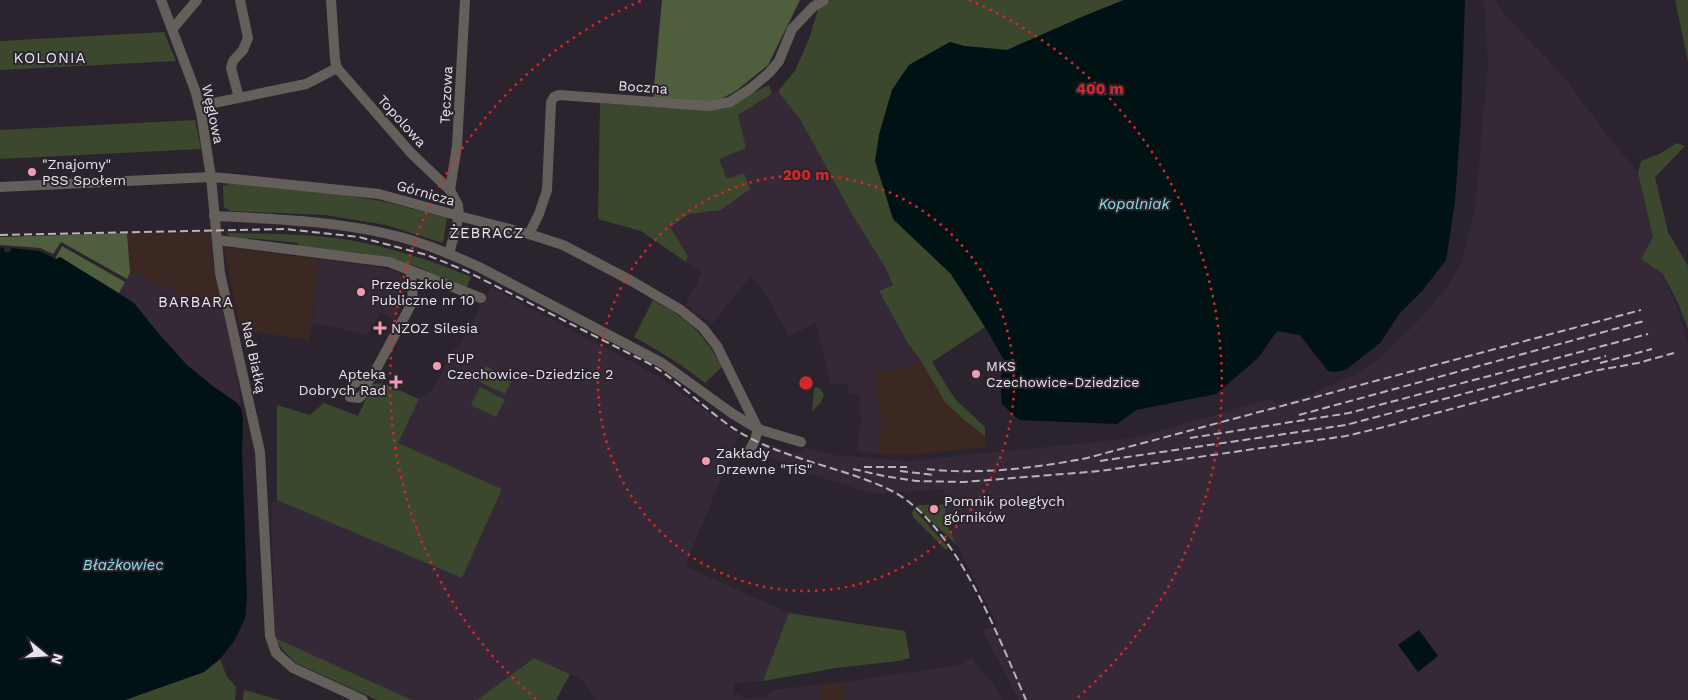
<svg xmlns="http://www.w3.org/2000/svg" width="1688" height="700" viewBox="0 0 1688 700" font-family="'Work Sans',sans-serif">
<rect width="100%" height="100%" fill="#2b232d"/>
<g fill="#3b2822">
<path d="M 210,231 L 214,273 L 220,286 L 224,312 L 130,272 L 127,233 Z"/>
<path d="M 224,247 L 319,259 L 310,340 L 240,330 Z"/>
<path d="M 921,361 L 945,402 L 964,420 L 985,436 L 986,447 L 911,455 L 879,454 L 881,424 L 874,373 L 897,369 Z"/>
<path d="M 844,682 L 845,700 L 822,700 L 821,684 Z"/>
</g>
<g fill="#352938">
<path d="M 1484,0 L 1495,0 L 1506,16 L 1562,75 L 1604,131 L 1638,173 L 1653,237 L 1641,259 L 1663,274 L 1676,304 L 1688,342 L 1688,700 L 1019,700 L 982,630 L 998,626 L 946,523 L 944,489 L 877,494 L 863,491 L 795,469 L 760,452 L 762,446 L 765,442 L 791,453 L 800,452 L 807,448 L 834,455 L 908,461 L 1134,438 L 1270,399 L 1278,404 L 1313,394 L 1322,388 L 1352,376 L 1381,357 L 1421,318 L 1448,286 L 1462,261 L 1475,209 L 1488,63 Z"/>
<path d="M 778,91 L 801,121 L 852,214 L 886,269 L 893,285 L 879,292 L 907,342 L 921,361 L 897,369 L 874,373 L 881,424 L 879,454 L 857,451 L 861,423 L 859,394 L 850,394 L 847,384 L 831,385 L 816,323 L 789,336 L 759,283 L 750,277 L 712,324 L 685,305 L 702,273 L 686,262 L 688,256 L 670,227 L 688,214 L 721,210 L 727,179 L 719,159 L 738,115 Z"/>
<path d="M 319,259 L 392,269 L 400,274 L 406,285 L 406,299 L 394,319 L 380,313 L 367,336 L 337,327 L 312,324 Z"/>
<path d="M 130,272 L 224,312 L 237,371 L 241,408 L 237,403 L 214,387 L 187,365 L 159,334 L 134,303 L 119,293 Z"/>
<path d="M 491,287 L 662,378 L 739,435 L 685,566 L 789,613 L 763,681 L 735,683 L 732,695 L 738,694 L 745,699 L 765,697 L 773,690 L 821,684 L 822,700 L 597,700 L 580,678 L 534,658 L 477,700 L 412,700 L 275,638 L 271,505 L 277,500 L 462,578 L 502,489 L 398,443 L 419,399 L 433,389 L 451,353 L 459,346 Z"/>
<path d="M 973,658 L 974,662 L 995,686 L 1002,700 L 845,700 L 844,682 L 959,665 Z"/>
</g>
<g fill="#3c482d">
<path d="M 831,0 L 1124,0 L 1084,16 L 1007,50 L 964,46 L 950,42 L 909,65 L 892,90 L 879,135 L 893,219 L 951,274 L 985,327 L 932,362 L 955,399 L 985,427 L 985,436 L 964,420 L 945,402 L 921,361 L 907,342 L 879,291 L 893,285 L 886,269 L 852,214 L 801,121 L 778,91 L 795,71 L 809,39 L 818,9 Z"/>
<path d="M 1675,0 L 1688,0 L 1688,103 L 1688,61 Z"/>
<path d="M 164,32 L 176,61 L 0,70 L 0,41 Z"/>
<path d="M 769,85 L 772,94 L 738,115 L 746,148 L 719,159 L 727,179 L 744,173 L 750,189 L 721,210 L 689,214 L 670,227 L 688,256 L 686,262 L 641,231 L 598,219 L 600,103 L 695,109 L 722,109 Z"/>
<path d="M 195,120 L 201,149 L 0,159 L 0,130 Z"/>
<path d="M 1677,143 L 1685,146 L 1655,177 L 1668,232 L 1688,266 L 1688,329 L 1678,303 L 1663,274 L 1641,259 L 1653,237 L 1638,173 L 1641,161 L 1659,154 Z"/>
<path d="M 232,183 L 343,195 L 387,202 L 447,218 L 443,243 L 386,225 L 325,215 L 230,211 L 224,207 L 223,186 Z"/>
<path d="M 226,233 C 272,234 320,233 364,243 C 402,251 435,262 471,277 L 466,288 L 413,265 L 362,253 L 298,247 L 298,243 L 248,238 L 248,242 L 232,238 Z"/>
<path d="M 653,300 C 689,320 702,331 722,367 L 705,383 C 683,365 659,351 634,337 Z"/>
<path d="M 486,366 L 512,380 L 505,394 L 478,381 Z"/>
<path d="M 384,383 L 419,399 L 398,443 L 502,489 L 462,578 L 277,500 L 277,405 L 310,415 L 324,403 L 358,416 L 373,384 Z"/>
<path d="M 480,387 L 505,400 L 496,417 L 471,405 Z"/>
<path d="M 816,387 L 821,389 L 824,395 L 820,404 L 812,411 L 814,389 Z"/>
<path d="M 945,504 L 946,523 L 957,545 L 916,507 L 919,505 L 930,505 L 932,515 L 938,514 L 937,505 Z"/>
<path d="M 914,509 L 948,547 L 946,550 L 913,517 L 912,512 Z"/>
<path d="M 789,613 L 905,631 L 910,658 L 898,661 L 836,668 L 763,681 Z"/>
<path d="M 275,638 L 412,700 L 377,700 L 296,663 L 283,650 Z"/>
<path d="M 534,658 L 570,674 L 556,700 L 477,700 Z"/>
<path d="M 220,659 L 227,677 L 236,687 L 235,700 L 125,700 L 204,672 Z"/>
<path d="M 244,690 L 280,700 L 243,700 Z"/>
</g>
<g fill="#4f5e3d">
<path d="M 662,0 L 800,0 L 768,65 L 736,91 L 715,102 L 653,97 Z"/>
<path d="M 127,233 L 130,272 L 127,279 L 61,242 L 53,254 L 40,248 L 0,245 L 0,237 Z"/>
<path d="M 62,246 L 125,282 L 119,293 L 60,257 L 57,259 L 55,259 Z"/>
</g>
<g fill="#001214">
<path d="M 1124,0 L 1465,0 L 1461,116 L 1455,202 L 1446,260 L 1422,291 L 1399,314 L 1381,342 L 1347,369 L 1336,372 L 1328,371 L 1300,335 L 1277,331 L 1258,358 L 1216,394 L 1136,410 L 1117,424 L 1019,420 L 1002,404 L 1000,383 L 1004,360 L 985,327 L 951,274 L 893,219 L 875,161 L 879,135 L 892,90 L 909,65 L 950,42 L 964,46 L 1007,50 L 1084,16 Z"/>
<path d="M 0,247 L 4,248 L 5,252 L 10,252 L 11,248 L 39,251 L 56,259 L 60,257 L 134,303 L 159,334 L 187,365 L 214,387 L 237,403 L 241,408 L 243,420 L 242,450 L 247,598 L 245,619 L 234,641 L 220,659 L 204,672 L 125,700 L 0,700 Z"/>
<path d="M 1419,630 L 1438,656 L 1418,672 L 1398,645 Z"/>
</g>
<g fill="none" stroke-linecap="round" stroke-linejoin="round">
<g stroke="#655f5b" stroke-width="10">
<path d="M 161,0 L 195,90 L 201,113 L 211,177 L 220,273 L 260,452 L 270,636 L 276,653 L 293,668 L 363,700"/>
<path d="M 331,0 L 335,60 L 337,68 L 411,153 L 450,190 L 458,205 L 459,216 L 449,254"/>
<path d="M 171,27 L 175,26 L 197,0"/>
<path d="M 239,98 L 231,68 L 233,61 L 243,50 L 248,38 L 240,0"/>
<path d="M 199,106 L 306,84 L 337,68"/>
<path d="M 0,187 L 211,177 L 234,179 L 379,194 L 459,216 L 529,234 L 563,245 L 630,280 L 681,310 L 703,328 L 717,346 L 758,429"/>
<path d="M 450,190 L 457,146 L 465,0"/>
<path d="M 214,216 C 277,219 342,221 404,238 C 429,245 455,256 479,267 L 662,363 L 733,414 L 758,429 L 801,442"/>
<path d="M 529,234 L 539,214 L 547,190 L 551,102 L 554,97 L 559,95 L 709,106 L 730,102 L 750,89 L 769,73 L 779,61 L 792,29 L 813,7 L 824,0"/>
<path d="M 217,240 L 389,262 L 481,298"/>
<path d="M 370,377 L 352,384 L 349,393 L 350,397 L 359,398 L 363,394 L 370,377 L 372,377 L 413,301 L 411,271"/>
<path d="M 749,452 L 755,440 L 758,429"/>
</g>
<g stroke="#b9b4bb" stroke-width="2" stroke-dasharray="8 4" stroke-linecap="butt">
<path d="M 0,235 L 285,229 L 359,237 L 427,255 L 466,271 L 650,364 C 685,385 712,418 748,437 C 791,460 842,468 886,488 C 955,519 997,635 1026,700"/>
<path d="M 1600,363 L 1652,349"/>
<path d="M 1299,415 L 1644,321"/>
<path d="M 1190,438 L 1349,413 L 1648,334"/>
<path d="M 1100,461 L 1346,425 L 1606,356"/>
<path d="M 864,467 L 907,467"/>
<path d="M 853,469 L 884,476 L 916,481 L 964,482 L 1100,471 L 1346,436 L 1384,427 L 1593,371 L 1638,363 L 1674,353"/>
<path d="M 927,469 C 978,475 1037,468 1087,458 L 1641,310"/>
<path d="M 900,471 L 934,475"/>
</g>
</g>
<g fill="none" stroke="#d62828" stroke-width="2.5" stroke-dasharray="2.5 5">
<circle cx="806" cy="383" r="208"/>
<path d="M536 699A416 416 0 0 1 643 0M969 0A416 416 0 0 1 1076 699"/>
</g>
<g fill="#f29ab0" stroke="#2b232d" stroke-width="2">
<circle cx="32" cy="172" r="5"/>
<circle cx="361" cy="292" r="5"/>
<path d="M377.5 320.5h5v5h5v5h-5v5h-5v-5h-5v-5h5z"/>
<circle cx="437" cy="366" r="5"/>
<circle cx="976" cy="374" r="5"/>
<path d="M393.5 374.5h5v5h5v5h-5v5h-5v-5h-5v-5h5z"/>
<circle cx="706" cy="461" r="5"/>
<circle cx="934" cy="509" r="5"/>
</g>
<g text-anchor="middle" stroke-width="4" stroke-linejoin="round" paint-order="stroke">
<g font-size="14" fill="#e9e4eb" stroke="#2b232d">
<text transform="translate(643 87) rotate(4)" y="5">Boczna</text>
<text transform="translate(446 95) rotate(-87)" y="5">Tęczowa</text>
<text transform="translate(213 114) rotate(78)" y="5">Węglowa</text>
<text transform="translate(402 121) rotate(48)" y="5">Topolowa</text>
<text transform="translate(426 193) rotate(16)" y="5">Górnicza</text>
<text transform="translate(254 357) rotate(78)" y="5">Nad Białką</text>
</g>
<g font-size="14" fill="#e9e4eb" stroke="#2b232d" text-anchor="start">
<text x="42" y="169">"Znajomy"<tspan x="42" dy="16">PSS Społem</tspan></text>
<text x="371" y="289">Przedszkole<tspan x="371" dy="16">Publiczne nr 10</tspan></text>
<text x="391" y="333">NZOZ Silesia</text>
<text x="447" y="363">FUP<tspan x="447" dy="16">Czechowice-Dziedzice 2</tspan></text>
<text x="986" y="371">MKS<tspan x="986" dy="16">Czechowice-Dziedzice</tspan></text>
<text x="386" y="379" text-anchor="end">Apteka<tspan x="386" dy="16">Dobrych Rad</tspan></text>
<text x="716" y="458">Zakłady<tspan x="716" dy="16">Drzewne "TiS"</tspan></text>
<text x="944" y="506">Pomnik poległych<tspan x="944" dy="16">górników</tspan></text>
</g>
<g font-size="15" letter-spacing="1" fill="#e9e4eb" stroke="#2b232d">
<text x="50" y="63">KOLONIA</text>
<text x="487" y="238">ŻEBRACZ</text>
<text x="196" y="307">BARBARA</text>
</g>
<g font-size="15" font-style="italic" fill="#88e0e8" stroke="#2b232d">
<text x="1134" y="209">Kopalniak</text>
<text x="123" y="570">Błażkowiec</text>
</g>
</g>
<circle cx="806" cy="383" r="8" fill="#d62828" stroke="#2b232d" stroke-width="2.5"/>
<g font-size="15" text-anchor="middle" font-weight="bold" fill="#d62828" stroke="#2b232d" stroke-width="4" stroke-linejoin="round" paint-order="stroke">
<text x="1100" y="94">400 m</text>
<text x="806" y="180">200 m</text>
</g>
<g transform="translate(45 655) rotate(108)" stroke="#2b232d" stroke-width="4" paint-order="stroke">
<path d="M0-4L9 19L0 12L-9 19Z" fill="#e9e4eb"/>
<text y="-8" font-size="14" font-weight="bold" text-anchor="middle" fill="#e9e4eb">N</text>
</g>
</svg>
